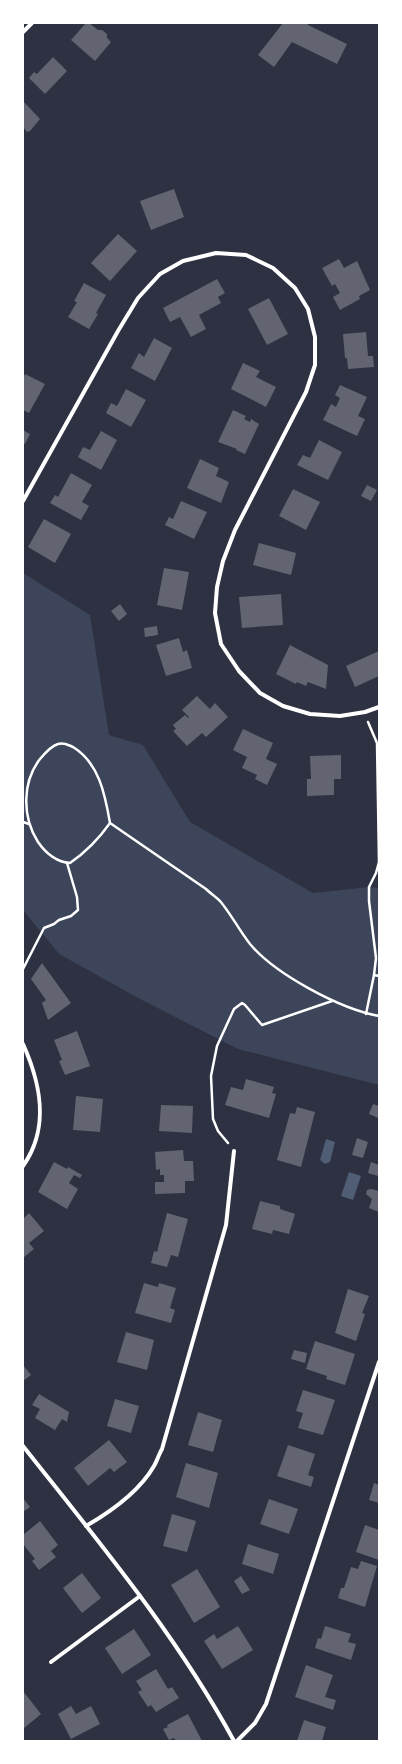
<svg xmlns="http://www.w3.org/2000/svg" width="402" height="1764" viewBox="0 0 402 1764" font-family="Arial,sans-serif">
<rect width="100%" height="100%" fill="#2d3142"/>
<path fill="#3c4559" d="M 23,573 L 90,615 L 109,735 L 143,745 L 190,822 L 313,893 L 369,887 L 379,888 L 379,1085 L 238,1049 L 140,999 L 59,954 L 23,910 Z"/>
<g fill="#4f5d75">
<path d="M 326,1139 L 335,1142 L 330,1162 L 325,1164 L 320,1160 Z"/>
<path d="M 349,1172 L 361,1176 L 353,1200 L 341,1196 Z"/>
</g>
<g fill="#626471">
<path d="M 86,23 L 89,23 L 98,30 L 102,30 L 107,34 L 107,38 L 111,42 L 95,61 L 71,40 Z"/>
<path d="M 283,23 L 307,23 L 308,25 L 347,44 L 337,64 L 292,42 L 274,67 L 258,55 Z"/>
<path d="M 53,57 L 67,71 L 45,94 L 29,78 L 34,72 L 37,74 Z"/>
<path d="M 23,101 L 40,119 L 30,131 L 27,132 L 23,127 Z"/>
<path d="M 174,189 L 184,217 L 151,230 L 140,201 Z"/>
<path d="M 118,234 L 137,251 L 110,281 L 91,263 Z"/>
<path d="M 339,259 L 344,268 L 357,261 L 370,290 L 359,296 L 360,299 L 340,310 L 333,297 L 340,293 L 335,284 L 332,286 L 322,268 Z"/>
<path d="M 217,279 L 225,293 L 218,297 L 221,303 L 199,315 L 206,329 L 191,337 L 180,317 L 170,322 L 163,308 Z"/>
<path d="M 84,283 L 106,295 L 96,313 L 98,314 L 89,329 L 68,317 L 77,302 L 74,301 Z"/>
<path d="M 269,298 L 288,334 L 267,345 L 248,309 Z"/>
<path d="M 366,332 L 368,356 L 373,356 L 374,367 L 348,369 L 347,358 L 345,358 L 343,334 Z"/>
<path d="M 154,338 L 172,348 L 155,381 L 131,368 L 139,353 L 144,357 Z"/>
<path d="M 243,363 L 260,371 L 256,377 L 276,387 L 266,407 L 231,389 Z"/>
<path d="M 25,374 L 45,384 L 29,413 L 23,410 L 23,378 Z"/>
<path d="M 340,385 L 367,397 L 358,416 L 365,419 L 357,436 L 323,420 L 331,404 L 336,407 L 340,398 L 335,395 Z"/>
<path d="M 126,389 L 146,400 L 131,427 L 106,413 L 111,403 L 117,406 Z"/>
<path d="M 233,410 L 246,416 L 244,419 L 250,422 L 251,419 L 259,424 L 245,454 L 236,450 L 237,449 L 218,442 Z"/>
<path d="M 23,430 L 30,434 L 25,444 L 23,443 Z"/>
<path d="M 101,431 L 117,440 L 101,470 L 78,457 L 83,447 L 90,450 Z"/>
<path d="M 319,440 L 342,452 L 328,480 L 297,465 L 303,455 L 310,458 Z"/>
<path d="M 200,459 L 219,468 L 216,476 L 229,482 L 221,503 L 187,488 Z"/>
<path d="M 71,473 L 92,485 L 82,502 L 89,506 L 81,520 L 50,503 L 55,495 L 58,497 Z"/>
<path d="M 367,485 L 377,490 L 371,501 L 361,496 Z"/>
<path d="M 293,489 L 320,502 L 306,530 L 279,516 Z"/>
<path d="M 181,501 L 207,512 L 194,539 L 165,525 L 169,517 L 173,519 Z"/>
<path d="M 44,519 L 71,534 L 55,563 L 28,547 Z"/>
<path d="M 259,543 L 296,553 L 291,575 L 253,565 Z"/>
<path d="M 164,568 L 189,572 L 182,610 L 157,605 Z"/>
<path d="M 281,594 L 283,625 L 242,628 L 239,597 Z"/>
<path d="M 120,604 L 127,614 L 119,621 L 111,611 Z"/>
<path d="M 157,626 L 158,635 L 145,637 L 144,628 Z"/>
<path d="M 179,638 L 183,652 L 187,650 L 192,668 L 166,676 L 156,645 Z"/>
<path d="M 290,645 L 328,665 L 326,689 L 308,682 L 306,686 L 297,682 L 296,684 L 276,674 Z"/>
<path d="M 379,651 L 379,676 L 355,687 L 346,666 Z"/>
<path d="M 197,696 L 210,709 L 215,703 L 228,717 L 206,737 L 202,733 L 187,746 L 173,731 L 176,729 L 173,725 L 185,715 L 188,718 L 189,717 L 182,710 Z"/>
<path d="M 243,729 L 273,743 L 266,759 L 277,764 L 267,785 L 255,779 L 257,775 L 242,768 L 247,757 L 233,750 Z"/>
<path d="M 341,755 L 341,779 L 334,779 L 334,795 L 307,796 L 307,779 L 311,779 L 310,756 Z"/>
<path d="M 42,963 L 71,1003 L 48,1020 L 42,1003 L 46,1000 L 31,979 Z"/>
<path d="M 77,1031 L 90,1066 L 65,1075 L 59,1061 L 62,1060 L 54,1040 Z"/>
<path d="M 246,1079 L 274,1087 L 272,1093 L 276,1094 L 269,1118 L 225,1105 L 231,1087 L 243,1090 Z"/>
<path d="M 76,1096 L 103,1099 L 100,1132 L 73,1130 Z"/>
<path d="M 373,1104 L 379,1106 L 378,1118 L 369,1114 Z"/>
<path d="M 161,1105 L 193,1106 L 192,1133 L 159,1131 Z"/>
<path d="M 297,1107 L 315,1112 L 301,1167 L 277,1160 L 290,1113 L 295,1114 Z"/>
<path d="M 357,1138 L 368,1142 L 363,1158 L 352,1155 Z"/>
<path d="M 183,1150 L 184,1161 L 193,1161 L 194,1181 L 185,1181 L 185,1193 L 155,1194 L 155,1182 L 164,1182 L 164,1175 L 160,1175 L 160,1169 L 156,1170 L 155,1152 Z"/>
<path d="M 54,1162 L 67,1169 L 68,1167 L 82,1175 L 80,1178 L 74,1175 L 69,1183 L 78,1189 L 67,1209 L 38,1192 Z"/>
<path d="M 371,1162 L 379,1165 L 378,1176 L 368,1173 Z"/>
<path d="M 371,1189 L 379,1191 L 379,1212 L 369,1208 L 372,1199 L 366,1194 L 367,1190 Z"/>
<path d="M 260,1201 L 280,1206 L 280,1209 L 295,1214 L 289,1234 L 273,1230 L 272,1234 L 252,1229 Z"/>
<path d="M 29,1213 L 44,1231 L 29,1243 L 34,1249 L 23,1258 L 23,1219 Z"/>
<path d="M 167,1213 L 188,1219 L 178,1257 L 171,1255 L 167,1267 L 151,1263 L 154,1251 L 157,1252 Z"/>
<path d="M 144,1283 L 158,1287 L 159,1283 L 176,1288 L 170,1308 L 175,1310 L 171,1323 L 135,1313 Z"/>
<path d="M 348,1289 L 369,1296 L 362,1313 L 365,1314 L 356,1341 L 335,1333 Z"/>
<path d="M 126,1332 L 154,1340 L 147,1370 L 117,1362 Z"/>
<path d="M 315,1341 L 355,1354 L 345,1385 L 326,1379 L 327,1376 L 306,1369 Z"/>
<path d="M 294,1350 L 307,1353 L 305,1363 L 291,1359 Z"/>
<path d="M 23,1365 L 31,1375 L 23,1381 Z"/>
<path d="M 303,1390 L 335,1400 L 323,1435 L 298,1428 L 303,1413 L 296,1411 Z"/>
<path d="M 39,1394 L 69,1412 L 67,1422 L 62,1419 L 55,1430 L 35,1418 L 40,1409 L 32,1405 Z"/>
<path d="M 115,1399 L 139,1406 L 131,1433 L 107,1426 Z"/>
<path d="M 198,1412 L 222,1420 L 213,1452 L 188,1445 Z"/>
<path d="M 109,1440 L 127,1462 L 114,1472 L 110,1468 L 88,1486 L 74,1468 Z"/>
<path d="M 288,1445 L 315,1454 L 308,1475 L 314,1477 L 311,1487 L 277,1476 Z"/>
<path d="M 186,1463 L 218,1473 L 209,1508 L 176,1497 Z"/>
<path d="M 374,1483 L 379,1485 L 379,1503 L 369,1500 Z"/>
<path d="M 23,1498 L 30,1507 L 23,1512 Z"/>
<path d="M 269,1499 L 298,1509 L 289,1534 L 260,1524 Z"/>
<path d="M 172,1514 L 196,1521 L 187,1552 L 163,1546 Z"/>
<path d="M 40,1521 L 58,1545 L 51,1551 L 56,1557 L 39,1570 L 32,1561 L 35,1559 L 23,1544 L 23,1535 Z"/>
<path d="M 365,1525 L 379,1530 L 379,1560 L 356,1552 Z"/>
<path d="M 248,1544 L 279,1554 L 273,1574 L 242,1564 Z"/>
<path d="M 361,1561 L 377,1566 L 365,1607 L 338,1598 L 341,1588 L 344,1588 L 351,1567 L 358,1569 Z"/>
<path d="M 197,1569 L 220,1607 L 194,1623 L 171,1585 Z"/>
<path d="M 82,1573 L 101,1598 L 82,1613 L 63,1588 Z"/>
<path d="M 241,1576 L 250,1590 L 242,1594 L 234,1581 Z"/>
<path d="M 238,1626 L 253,1650 L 222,1669 L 204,1641 L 214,1634 L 217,1639 Z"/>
<path d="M 325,1626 L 351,1634 L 348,1642 L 356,1644 L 351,1660 L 315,1648 L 318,1638 L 321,1639 Z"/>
<path d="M 134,1629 L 151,1655 L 122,1674 L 105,1648 Z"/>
<path d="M 306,1665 L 333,1675 L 325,1697 L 336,1700 L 333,1710 L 295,1697 Z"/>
<path d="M 156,1669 L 168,1689 L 172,1687 L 179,1698 L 156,1712 L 151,1705 L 148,1707 L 138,1692 L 142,1690 L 136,1681 Z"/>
<path d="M 23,1691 L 41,1714 L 23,1729 Z"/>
<path d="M 71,1706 L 76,1714 L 91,1706 L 100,1724 L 71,1739 L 58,1714 Z"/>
<path d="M 188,1714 L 202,1741 L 176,1741 L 174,1738 L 169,1740 L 163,1729 L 168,1727 L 167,1725 Z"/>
<path d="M 304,1720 L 326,1727 L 322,1741 L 297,1741 Z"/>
</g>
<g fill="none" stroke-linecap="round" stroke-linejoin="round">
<g stroke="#fff" stroke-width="2.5">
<path d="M 368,722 L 377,743 L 379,862 L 376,873 L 369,887 L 369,901 L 376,958 L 374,975 L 379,976"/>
<path d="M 23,822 L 29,824"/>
<path d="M 110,823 C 98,840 86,852 70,863 C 56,862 45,852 38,842 C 22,817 22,782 40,759 C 45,753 51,746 58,744 C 64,742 68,745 73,747 C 99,763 105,794 110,823 L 206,889 C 210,893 216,897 220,901 C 231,914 239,930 250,944 C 275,974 340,1009 379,1016"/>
<path d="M 23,969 L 44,928 L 54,924 L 59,920 L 71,916 L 78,910 L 77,897 L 67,863"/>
<path d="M 366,1014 L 374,975"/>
<path d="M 228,1143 L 218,1131 L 213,1119 L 211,1076 L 217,1046 L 234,1009 L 242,1003 L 245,1005 L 262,1025 L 332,1001"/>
</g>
<g stroke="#fff" stroke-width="4">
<path d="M 23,32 L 32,23"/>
<path d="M 23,501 L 118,331 L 138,298 L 160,274 L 183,261 L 216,253 L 246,255 L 273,268 L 295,288 L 308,309 L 315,337 L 315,365 L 306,392 L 235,530 L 223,561 L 217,587 L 215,613 L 221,644 L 239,671 L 260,693 L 283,706 L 310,714 L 340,716 L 365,712 L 379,707"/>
<path d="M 23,1044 C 41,1084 50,1128 23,1166"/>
<path d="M 23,1446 C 98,1541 176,1634 234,1741"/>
<path d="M 86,1526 C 112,1511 139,1492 154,1466 C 157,1461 159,1454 162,1449 L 226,1225 L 234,1151"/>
<path d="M 51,1662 L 140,1596"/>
<path d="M 237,1741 L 255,1723 L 266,1704 L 379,1362"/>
</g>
</g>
<rect width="402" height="1764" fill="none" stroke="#ffffff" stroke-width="48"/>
</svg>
